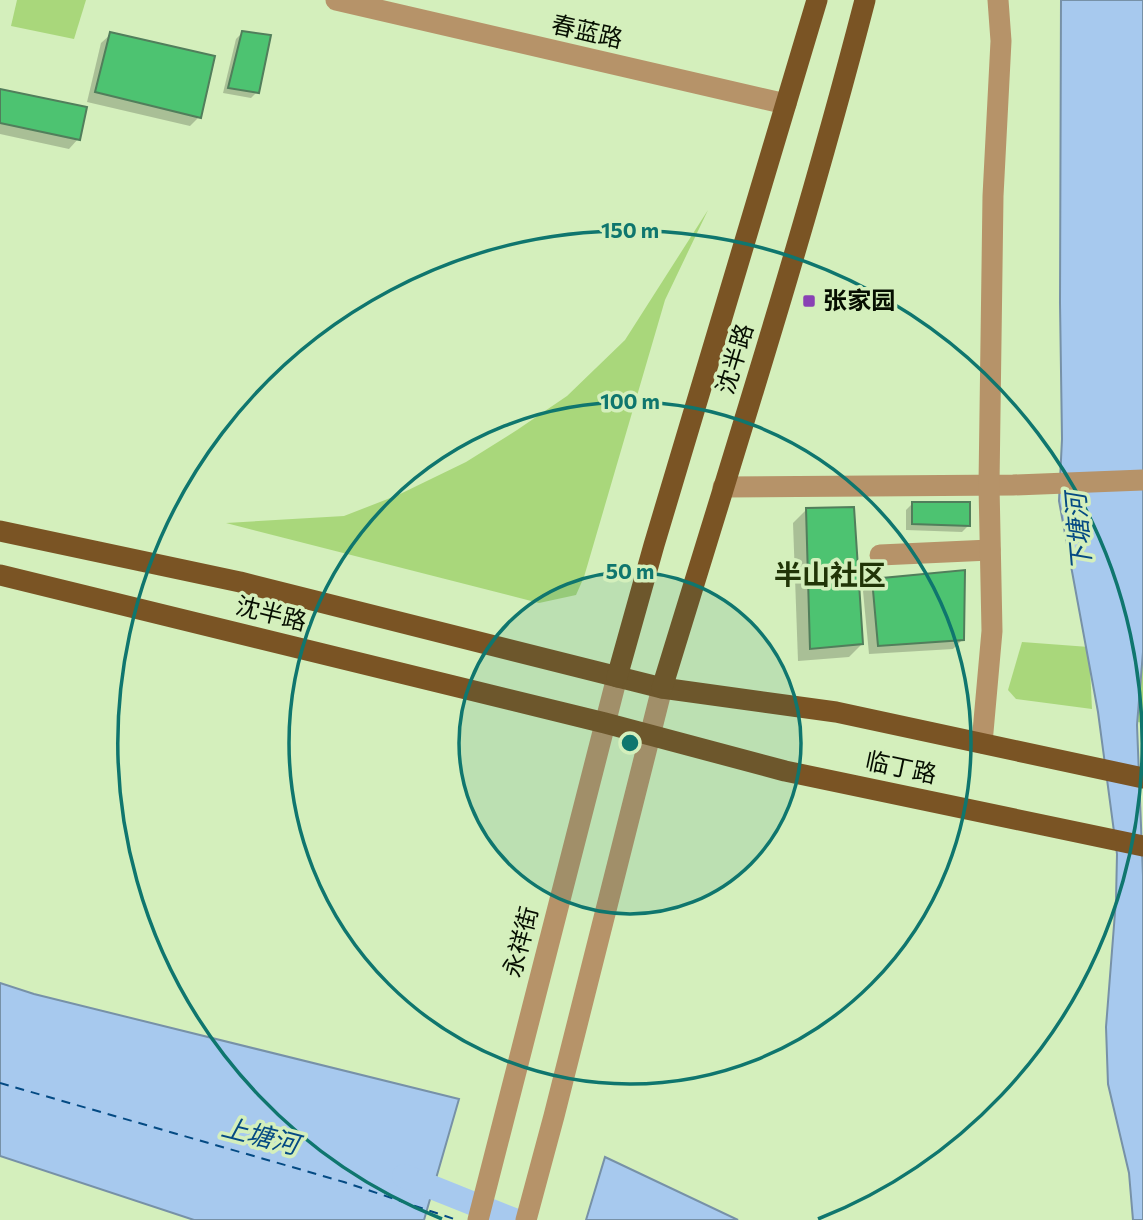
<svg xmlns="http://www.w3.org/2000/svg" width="1143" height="1220" viewBox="0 0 1143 1220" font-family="Commissioner,'Noto Sans SC',sans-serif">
<rect width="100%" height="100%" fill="#d4efbc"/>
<g fill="#a9d77b">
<path d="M 17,0 L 86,0 L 74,39 L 11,26 Z"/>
<path d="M 708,210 L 665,300 L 584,577 L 576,595 L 539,603 L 226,523 L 344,516 L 398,495 L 466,462 L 517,430 L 567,396 L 625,340 Z"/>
<path d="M 1133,640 L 1143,640 L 1143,723 L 1138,722 Z"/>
<path d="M 1022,642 L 1089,647 L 1092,709 L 1016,699 L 1008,690 Z"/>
</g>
<g fill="#a7c9ee" stroke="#7791a7" stroke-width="2">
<path d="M 1061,0 L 1143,0 L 1143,652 L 1137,725 L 1143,876 L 1143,1220 L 1133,1220 L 1129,1173 L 1108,1084 L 1106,1027 L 1116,900 L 1117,854 L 1098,712 L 1059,501 L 1062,439 L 1060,303 Z"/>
<path d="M 0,983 L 34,994 L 459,1099 L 424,1220 L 194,1220 L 0,1156 Z"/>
<path d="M 605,1157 L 738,1220 L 586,1220 Z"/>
</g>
<g fill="#0003">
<path d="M 242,33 L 257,92 L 251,98 L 223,93 L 236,39 Z"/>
<path d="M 111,34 L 199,117 L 190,126 L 87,102 L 101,43 Z"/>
<path d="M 0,91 L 78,139 L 69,149 L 0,134 Z"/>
<path d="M 912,504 L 968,526 L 962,532 L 906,530 L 906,510 Z"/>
<path d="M 806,510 L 862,644 L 849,657 L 798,661 L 793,523 Z"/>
<path d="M 872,581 L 962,640 L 953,649 L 869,654 L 863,591 Z"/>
</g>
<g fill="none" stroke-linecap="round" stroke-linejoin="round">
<path stroke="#a7c9ee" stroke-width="24" d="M 404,1176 L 514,1220"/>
<path stroke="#044a83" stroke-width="2" stroke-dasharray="9 7" stroke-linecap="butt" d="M 0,1083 L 344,1182 L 457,1220"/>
</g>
<g fill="#4dc371" stroke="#517e5b" stroke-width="2">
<path d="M 242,31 L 271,35 L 259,93 L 228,88 Z"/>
<path d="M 110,32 L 215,56 L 201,118 L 95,92 Z"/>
<path d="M 0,89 L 87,107 L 80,140 L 0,123 Z"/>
<path d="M 912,502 L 970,502 L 970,526 L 912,524 Z"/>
<path d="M 854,507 L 863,644 L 810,649 L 806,508 Z"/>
<path d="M 965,570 L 964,640 L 878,646 L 872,579 Z"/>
</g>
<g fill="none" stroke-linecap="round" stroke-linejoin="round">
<g stroke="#b69369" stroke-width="21">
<path d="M 336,0 L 786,104"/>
<path d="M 723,487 L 1013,485 L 1143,480"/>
<path d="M 880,555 L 990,550"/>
<path d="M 982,743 L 992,631 L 989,485 L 993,196 L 1001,41 L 998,0"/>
<path d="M 478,1220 L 617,677"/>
<path d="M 526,1220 L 554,1116 L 662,688"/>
</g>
<g stroke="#7a5424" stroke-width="21">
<path d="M 0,531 L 240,582 L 662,688 L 836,712 L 1143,778"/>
<path d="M 0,575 L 605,723 L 785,771 L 1143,846"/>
<path d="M 617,677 L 654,545 L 817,0"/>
<path d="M 662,688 C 732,459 805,232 865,0"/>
</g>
</g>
<circle cx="630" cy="743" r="171" fill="#0f766e" fill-opacity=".12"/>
<g fill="none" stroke="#0f766e" stroke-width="3.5">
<circle cx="630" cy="743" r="171"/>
<circle cx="630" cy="743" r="341"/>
<path d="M442 1219A512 512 0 1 1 818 1219"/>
</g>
<rect fill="#8941b4" stroke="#d4efbc" stroke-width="2.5" x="802" y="294" width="14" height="14" rx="3.5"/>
<g text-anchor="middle" stroke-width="7" stroke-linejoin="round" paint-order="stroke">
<g font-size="24" fill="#060e01" stroke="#d4efbc">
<text transform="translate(587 32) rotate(13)" y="8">春蓝路</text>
<text transform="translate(735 359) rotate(-73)" y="8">沈半路</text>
<text transform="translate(271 614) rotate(14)" y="8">沈半路</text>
<text transform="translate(901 768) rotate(12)" y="8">临丁路</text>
<text transform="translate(521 942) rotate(-75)" y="8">永祥街</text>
</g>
<g font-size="24" font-weight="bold" fill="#060e01" stroke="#d4efbc" text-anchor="start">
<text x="823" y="309">张家园</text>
</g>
<g font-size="26" font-style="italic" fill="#044a83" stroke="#d4efbc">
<text transform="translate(1079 532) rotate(-95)" y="9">下塘河</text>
<text transform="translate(260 1136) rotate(14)" y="9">上塘河</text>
</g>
<g font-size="28" font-weight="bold" fill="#213507" stroke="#d4efbc">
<text x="830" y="585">半山社区</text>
</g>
</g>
<circle cx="630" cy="743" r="10" fill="#0f766e" stroke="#d4efbc" stroke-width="3.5"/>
<g font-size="21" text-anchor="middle" font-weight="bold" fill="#0f766e" stroke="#d4efbc" stroke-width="7" stroke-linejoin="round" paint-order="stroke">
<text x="630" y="238">150 m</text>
<text x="630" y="409">100 m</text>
<text x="630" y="579">50 m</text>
</g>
</svg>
